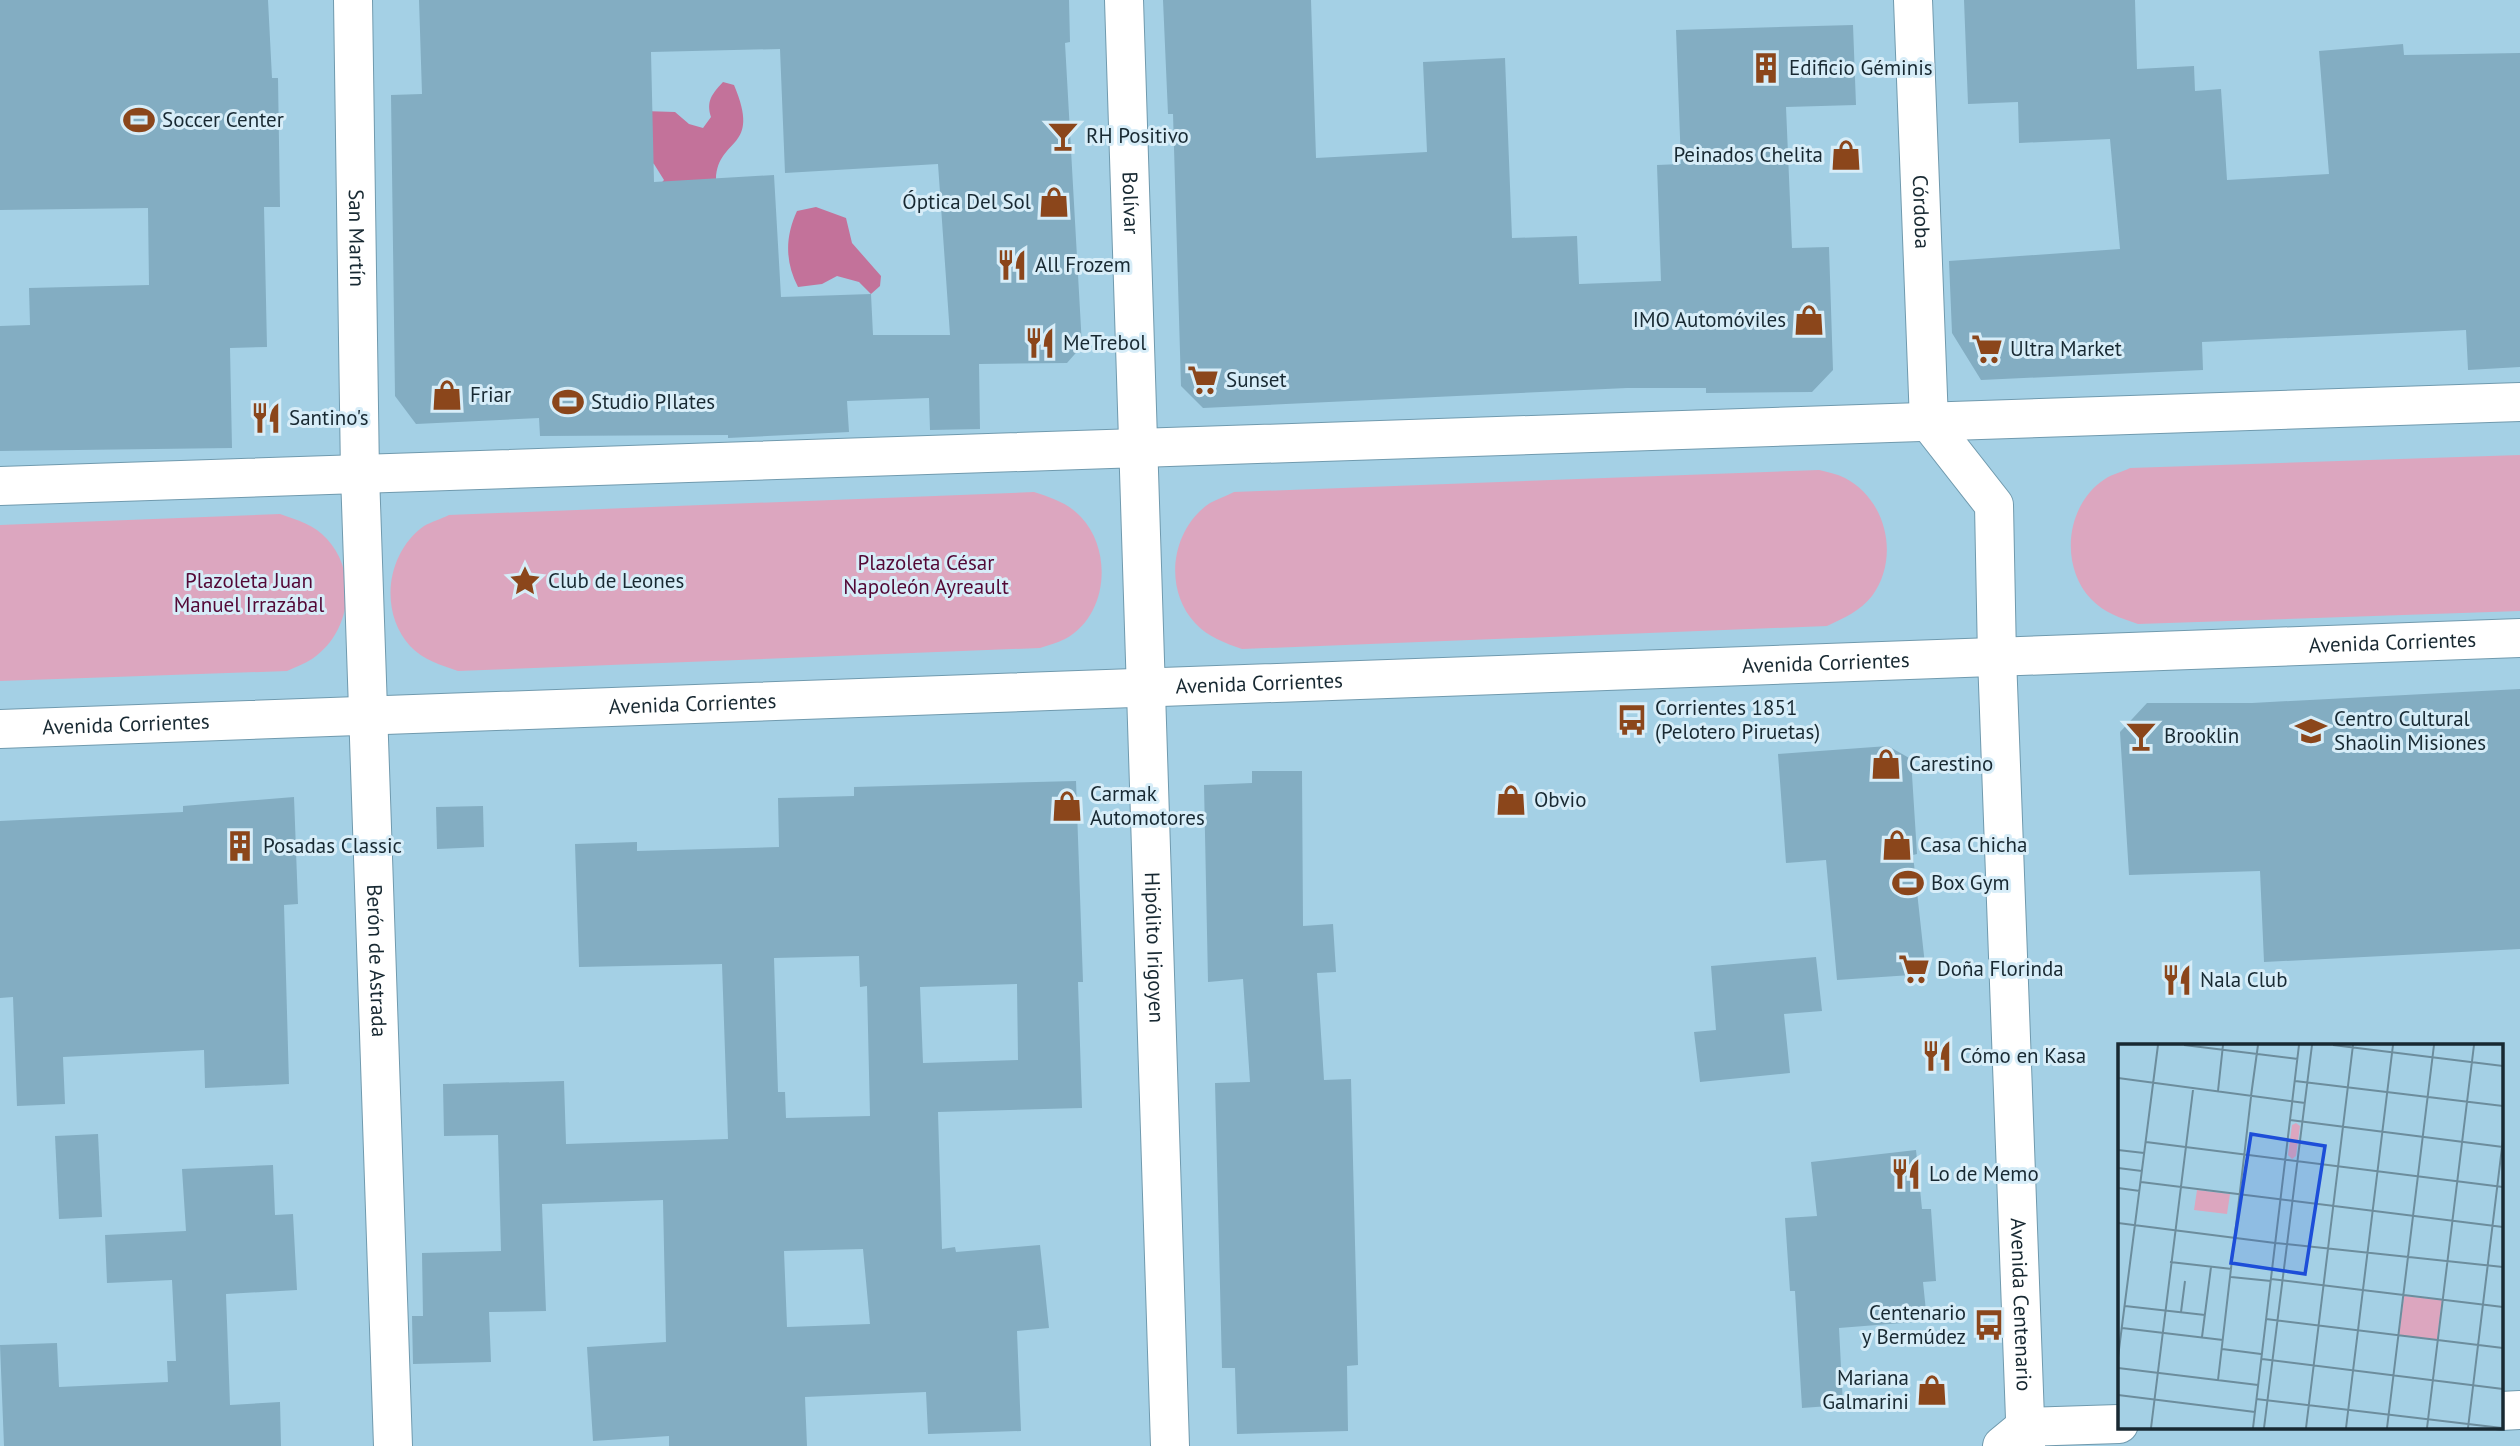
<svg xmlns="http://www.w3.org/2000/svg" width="2520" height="1446" viewBox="0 0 2520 1446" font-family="'PT Sans',sans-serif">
<rect width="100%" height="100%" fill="#a4d0e5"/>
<g fill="#dca6bf">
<path d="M 2520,455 L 2520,611 L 2138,624 C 2121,618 2104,613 2091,599 C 2059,565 2066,504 2105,479 C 2112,474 2122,472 2130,468 Z"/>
<path d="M 1819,470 C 1827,472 1837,474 1845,478 C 1887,500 1900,558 1872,596 C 1860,611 1844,618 1827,626 L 1242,649 C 1225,643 1208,637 1195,623 C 1163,589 1171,529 1210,503 C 1217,499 1227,496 1234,492 Z"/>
<path d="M 1034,492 C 1052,498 1068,503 1081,517 C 1113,551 1108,616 1065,639 C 1057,643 1048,645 1040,648 L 458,671 C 441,665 423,660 410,646 C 379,612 386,553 424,526 C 431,522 441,519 449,515 Z"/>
<path d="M 280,514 C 297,520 315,525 327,539 C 359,574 351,633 312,659 C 304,664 295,667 287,671 L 0,681 L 0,525 Z"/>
</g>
<g fill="#c3729a">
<path d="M 723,82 L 734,85 C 762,151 718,136 716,179 L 655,190 L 664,180 L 654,164 L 640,156 L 643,111 L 675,112 L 689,124 L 703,128 L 711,117 C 706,101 712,94 723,82 Z"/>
<path d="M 816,207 L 846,218 L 852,243 L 881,276 L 880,286 L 871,294 L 859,282 L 837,276 L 822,284 L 798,287 C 785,262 785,237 797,211 Z"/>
</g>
<g fill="#83adc2" fill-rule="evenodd">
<path d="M 0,0 L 268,0 L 272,78 L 278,78 L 280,207 L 264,207 L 267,347 L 230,348 L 232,448 L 0,451 L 0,326 L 30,325 L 29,288 L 149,285 L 148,208 L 0,210 Z"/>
<path d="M 419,0 L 1069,0 L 1070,42 L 1065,43 L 1082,346 L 1067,363 L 979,364 L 980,429 L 930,430 L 929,398 L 847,401 L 849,432 L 728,438 L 728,435 L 540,436 L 539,418 L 416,424 L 395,396 L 391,95 L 422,94 ZM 780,49 L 785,173 L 938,164 L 950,335 L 873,335 L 871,294 L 781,297 L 774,175 L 654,182 L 651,52 Z"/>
<path d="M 1163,0 L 1311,0 L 1316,158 L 1427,152 L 1423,62 L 1505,58 L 1512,238 L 1577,236 L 1579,284 L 1661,281 L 1657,165 L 1681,164 L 1676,30 L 1853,25 L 1856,105 L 1786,107 L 1792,248 L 1829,247 L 1833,370 L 1812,392 L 1706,393 L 1706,388 L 1627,388 L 1203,408 L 1181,386 L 1173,114 L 1168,114 Z"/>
<path d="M 1964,0 L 2135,0 L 2137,69 L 2194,66 L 2195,91 L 2221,89 L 2227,180 L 2329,174 L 2319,51 L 2403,44 L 2404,55 L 2520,53 L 2520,367 L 2468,370 L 2466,330 L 2202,342 L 2203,370 L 1981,380 L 1952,333 L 1949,261 L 2120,249 L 2110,139 L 2019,143 L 2018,102 L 1968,104 Z"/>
<path d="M 2520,689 L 2520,949 L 2264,962 L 2260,871 L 2129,875 L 2120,732 L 2147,703 L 2252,703 Z"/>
<path d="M 1888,746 L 1911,759 L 1917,854 L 1913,855 L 1926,974 L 1837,980 L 1826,860 L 1786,863 L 1778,754 Z"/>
<path d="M 1252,771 L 1302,771 L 1303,926 L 1333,924 L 1336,972 L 1317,973 L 1324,1080 L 1351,1079 L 1358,1365 L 1347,1366 L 1348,1431 L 1237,1434 L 1235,1368 L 1222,1368 L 1215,1083 L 1250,1082 L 1243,979 L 1208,982 L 1204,785 L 1252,783 Z"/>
<path d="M 1076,781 L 1083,982 L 1078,982 L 1082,1108 L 938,1112 L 942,1249 L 955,1247 L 956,1252 L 1040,1245 L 1049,1328 L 1017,1331 L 1021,1431 L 928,1434 L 926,1392 L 805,1397 L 807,1446 L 669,1446 L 669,1436 L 593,1441 L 587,1347 L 666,1342 L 663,1200 L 542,1204 L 546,1311 L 489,1312 L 491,1362 L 413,1364 L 412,1316 L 423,1316 L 422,1253 L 501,1251 L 498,1135 L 444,1136 L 443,1084 L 564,1081 L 566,1144 L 728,1139 L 722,964 L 579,967 L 575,844 L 637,842 L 637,851 L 779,847 L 778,798 L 854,796 L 854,787 ZM 859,956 L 860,987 L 867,986 L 870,1116 L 786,1118 L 785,1092 L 778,1092 L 774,958 ZM 1017,984 L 1018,1060 L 923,1063 L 920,987 ZM 863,1249 L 870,1324 L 787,1327 L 784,1251 Z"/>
<path d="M 294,797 L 298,904 L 284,905 L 289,1084 L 205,1088 L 204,1050 L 63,1057 L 65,1104 L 17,1106 L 13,997 L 0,998 L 0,821 L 183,812 L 183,806 Z"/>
<path d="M 483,806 L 484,847 L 437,849 L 436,807 Z"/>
<path d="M 1816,957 L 1822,1011 L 1784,1014 L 1790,1073 L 1700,1082 L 1694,1032 L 1716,1030 L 1711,966 Z"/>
<path d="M 98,1134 L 102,1217 L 59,1219 L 55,1136 Z"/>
<path d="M 1916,1150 L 1922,1209 L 1931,1209 L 1936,1281 L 1923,1282 L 1927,1321 L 1839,1328 L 1843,1405 L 1802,1408 L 1795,1291 L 1790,1291 L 1785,1218 L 1817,1216 L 1811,1162 Z"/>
<path d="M 273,1165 L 275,1215 L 293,1214 L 297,1290 L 226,1294 L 230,1405 L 280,1402 L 281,1446 L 4,1446 L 0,1345 L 57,1343 L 59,1387 L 168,1382 L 167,1361 L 176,1361 L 172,1280 L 107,1283 L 105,1235 L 186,1231 L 182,1169 Z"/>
</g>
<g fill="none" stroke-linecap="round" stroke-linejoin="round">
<defs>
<g id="minor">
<path id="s1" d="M 353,0 L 360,474 L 393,1446"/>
<path id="s2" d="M 1124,0 L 1170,1446"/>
<path id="s3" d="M 1913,0 L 1929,422 L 1994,505 L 1997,657"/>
<path d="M 2501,1411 L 2520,1410"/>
<path d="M 2002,1446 L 2025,1427 L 2119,1424"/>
</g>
<g id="primary">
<path d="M 0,486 L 2520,402"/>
<path id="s4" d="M 1997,657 L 2026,1446"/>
<path id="s5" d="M 0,729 L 2520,638"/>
</g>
</defs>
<use href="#minor" stroke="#709aae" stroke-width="40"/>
<use href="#primary" stroke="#709aae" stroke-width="40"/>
<use href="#minor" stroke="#fff" stroke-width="38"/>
<use href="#primary" stroke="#fff" stroke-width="38"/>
</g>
<defs>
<symbol id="building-bare" viewBox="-9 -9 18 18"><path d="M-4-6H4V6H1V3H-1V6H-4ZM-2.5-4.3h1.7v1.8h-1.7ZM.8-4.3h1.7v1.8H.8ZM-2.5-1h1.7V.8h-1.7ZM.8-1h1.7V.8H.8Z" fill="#8b461b" stroke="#d7edf8" stroke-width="2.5" paint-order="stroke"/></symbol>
<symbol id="stadium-bare" viewBox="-9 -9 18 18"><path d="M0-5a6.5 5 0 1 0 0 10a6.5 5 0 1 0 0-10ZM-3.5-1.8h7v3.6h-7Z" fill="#8b461b" stroke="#d7edf8" stroke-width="2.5" paint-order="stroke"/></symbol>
<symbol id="bar-bare" viewBox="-9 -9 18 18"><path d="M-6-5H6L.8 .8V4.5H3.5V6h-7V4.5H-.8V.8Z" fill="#8b461b" stroke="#d7edf8" stroke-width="2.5" paint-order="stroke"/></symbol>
<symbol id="shop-bare" viewBox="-9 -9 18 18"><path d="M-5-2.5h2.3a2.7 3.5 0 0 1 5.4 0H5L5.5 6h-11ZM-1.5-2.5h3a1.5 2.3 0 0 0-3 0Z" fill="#8b461b" stroke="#d7edf8" stroke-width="2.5" paint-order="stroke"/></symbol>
<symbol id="restaurant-bare" viewBox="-9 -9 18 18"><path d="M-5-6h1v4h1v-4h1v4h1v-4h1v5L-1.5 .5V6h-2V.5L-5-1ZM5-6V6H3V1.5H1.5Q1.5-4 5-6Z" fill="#8b461b" stroke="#d7edf8" stroke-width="2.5" paint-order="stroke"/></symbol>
<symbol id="supermarket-bare" viewBox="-9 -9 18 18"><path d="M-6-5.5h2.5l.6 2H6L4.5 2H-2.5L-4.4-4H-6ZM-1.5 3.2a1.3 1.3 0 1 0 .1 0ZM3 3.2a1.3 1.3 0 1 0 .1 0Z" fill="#8b461b" stroke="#d7edf8" stroke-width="2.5" paint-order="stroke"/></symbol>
<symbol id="sight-bare" viewBox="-9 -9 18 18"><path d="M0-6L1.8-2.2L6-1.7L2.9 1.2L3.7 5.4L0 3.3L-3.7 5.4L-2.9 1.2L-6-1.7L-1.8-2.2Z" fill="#8b461b" stroke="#d7edf8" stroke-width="2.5" paint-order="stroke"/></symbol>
<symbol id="bus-bare" viewBox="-9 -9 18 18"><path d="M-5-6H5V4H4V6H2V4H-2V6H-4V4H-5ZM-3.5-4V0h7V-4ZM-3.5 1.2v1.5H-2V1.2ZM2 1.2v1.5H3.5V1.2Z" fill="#8b461b" stroke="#d7edf8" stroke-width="2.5" paint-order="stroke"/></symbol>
<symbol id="school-bare" viewBox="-9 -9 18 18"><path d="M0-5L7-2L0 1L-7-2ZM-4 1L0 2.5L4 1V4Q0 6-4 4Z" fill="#8b461b" stroke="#d7edf8" stroke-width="2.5" paint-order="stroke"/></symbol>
</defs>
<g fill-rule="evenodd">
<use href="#building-bare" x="1744" y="46" width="44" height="44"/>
<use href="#stadium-bare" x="117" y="98" width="44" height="44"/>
<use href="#bar-bare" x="1041" y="114" width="44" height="44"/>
<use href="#shop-bare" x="1824" y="133" width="44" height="44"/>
<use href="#shop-bare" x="1032" y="180" width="44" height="44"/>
<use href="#restaurant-bare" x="990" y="243" width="44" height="44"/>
<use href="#shop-bare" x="1787" y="298" width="44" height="44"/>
<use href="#restaurant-bare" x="1018" y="321" width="44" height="44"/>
<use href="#supermarket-bare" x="1965" y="327" width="44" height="44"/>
<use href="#supermarket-bare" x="1181" y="358" width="44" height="44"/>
<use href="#shop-bare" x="425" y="373" width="44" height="44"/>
<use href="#stadium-bare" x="546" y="380" width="44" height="44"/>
<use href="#restaurant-bare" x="244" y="396" width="44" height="44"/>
<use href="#sight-bare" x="503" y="559" width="44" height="44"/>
<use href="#bus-bare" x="1610" y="698" width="44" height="44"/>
<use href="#school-bare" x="2289" y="709" width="44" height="44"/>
<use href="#bar-bare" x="2119" y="714" width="44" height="44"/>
<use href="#shop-bare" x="1864" y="742" width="44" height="44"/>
<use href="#shop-bare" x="1489" y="778" width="44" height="44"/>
<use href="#shop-bare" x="1045" y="784" width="44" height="44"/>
<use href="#shop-bare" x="1875" y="823" width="44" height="44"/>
<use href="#building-bare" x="218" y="824" width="44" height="44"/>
<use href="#stadium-bare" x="1886" y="861" width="44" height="44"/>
<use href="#supermarket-bare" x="1892" y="947" width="44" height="44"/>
<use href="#restaurant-bare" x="2155" y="958" width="44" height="44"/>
<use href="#restaurant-bare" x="1915" y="1034" width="44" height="44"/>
<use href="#restaurant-bare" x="1884" y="1152" width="44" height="44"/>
<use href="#bus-bare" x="1967" y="1303" width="44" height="44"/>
<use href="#shop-bare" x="1910" y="1368" width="44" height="44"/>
</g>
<g text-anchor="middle" stroke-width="6" stroke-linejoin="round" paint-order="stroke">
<g font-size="21" fill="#182932" stroke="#d7edf8" text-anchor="start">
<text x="1789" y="75">Edificio Géminis</text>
<text x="162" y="127">Soccer Center</text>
<text x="1086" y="143">RH Positivo</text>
<text x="1823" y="162" text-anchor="end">Peinados Chelita</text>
<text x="1031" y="209" text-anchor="end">Óptica Del Sol</text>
<text x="1035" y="272">All Frozem</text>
<text x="1786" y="327" text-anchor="end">IMO Automóviles</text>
<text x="1063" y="350">MeTrebol</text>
<text x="2010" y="356">Ultra Market</text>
<text x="1226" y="387">Sunset</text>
<text x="470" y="402">Friar</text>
<text x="591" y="409">Studio PIlates</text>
<text x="289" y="425">Santino's</text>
<text x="548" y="588">Club de Leones</text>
<text x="1655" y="715">Corrientes 1851<tspan x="1655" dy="24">(Pelotero Piruetas)</tspan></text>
<text x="2334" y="726">Centro Cultural<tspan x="2334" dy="24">Shaolin Misiones</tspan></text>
<text x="2164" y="743">Brooklin</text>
<text x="1909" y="771">Carestino</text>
<text x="1090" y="801">Carmak<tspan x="1090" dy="24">Automotores</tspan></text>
<text x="1534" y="807">Obvio</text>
<text x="1920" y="852">Casa Chicha</text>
<text x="263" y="853">Posadas Classic</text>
<text x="1931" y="890">Box Gym</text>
<text x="1937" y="976">Doña Florinda</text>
<text x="2200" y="987">Nala Club</text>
<text x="1960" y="1063">Cómo en Kasa</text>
<text x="1929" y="1181">Lo de Memo</text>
<text x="1966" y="1320" text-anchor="end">Centenario<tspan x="1966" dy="24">y Bermúdez</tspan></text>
<text x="1909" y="1385" text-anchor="end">Mariana<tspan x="1909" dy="24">Galmarini</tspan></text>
</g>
<g font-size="21" fill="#182932" stroke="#d7edf8">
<text dy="7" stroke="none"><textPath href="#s2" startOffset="203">Bolívar</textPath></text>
<text dy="7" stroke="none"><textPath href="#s3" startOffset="212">Córdoba</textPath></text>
<text dy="7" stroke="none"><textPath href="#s1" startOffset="238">San Martín</textPath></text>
<text dy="7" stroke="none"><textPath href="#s5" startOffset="2394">Avenida Corrientes</textPath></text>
<text dy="7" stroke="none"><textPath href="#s5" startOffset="1827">Avenida Corrientes</textPath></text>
<text dy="7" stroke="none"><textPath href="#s5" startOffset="1260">Avenida Corrientes</textPath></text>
<text dy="7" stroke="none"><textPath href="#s5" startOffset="693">Avenida Corrientes</textPath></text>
<text dy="7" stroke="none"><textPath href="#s5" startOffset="126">Avenida Corrientes</textPath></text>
<text dy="7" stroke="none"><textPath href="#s2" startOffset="948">Hipólito Irigoyen</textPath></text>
<text dy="7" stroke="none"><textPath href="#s1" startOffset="961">Berón de Astrada</textPath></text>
<text dy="7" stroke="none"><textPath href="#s4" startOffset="648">Avenida Centenario</textPath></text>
</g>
<g font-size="21" fill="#530836" stroke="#d7edf8">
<text x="926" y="570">Plazoleta César<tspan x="926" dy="24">Napoleón Ayreault</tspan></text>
<text x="249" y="588">Plazoleta Juan<tspan x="249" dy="24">Manuel Irrazábal</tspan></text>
</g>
</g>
<g transform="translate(2118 1044)">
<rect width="385" height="385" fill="#a4d0e5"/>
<path d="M 178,79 L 182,82 L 178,112 L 174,115 L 170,111 L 174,81 ZM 79,146 L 112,150 L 109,170 L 76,166 ZM 286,252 L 324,256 L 319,296 L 281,291 Z" fill="#dca6bf"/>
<path fill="none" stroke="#6c8d9d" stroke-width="2" d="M 66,1 L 180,15M 215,1 L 385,22M 0,34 L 187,59M 177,37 L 385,62M 100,47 L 105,1M 133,52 L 140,1M 172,76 L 385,103M 28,98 L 385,143M 0,106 L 26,109M 0,124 L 24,127M 23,138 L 385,183M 0,144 L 22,147M 0,179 L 157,199M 158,199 L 385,223M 52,218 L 114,225M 113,233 L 153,237M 153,235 L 385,263M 7,262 L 87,271M 63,268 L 67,237M 148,275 L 385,304M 4,284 L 105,296M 84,293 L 93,223M 104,305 L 143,310M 0,313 L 40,1M 144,315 L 385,345M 0,324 L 140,341M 100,336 L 133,53M 0,351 L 137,368M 138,355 L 384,384M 33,384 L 75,46M 135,384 L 181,1M 146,384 L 194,1M 188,384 L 235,1M 228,384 L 275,1M 269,384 L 316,1M 309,384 L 356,1M 350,384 L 385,95"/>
<path fill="#1d4ed8" fill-opacity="0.15" stroke="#1d4ed8" stroke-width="3.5" d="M 133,90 L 207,102 L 187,230 L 113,219 Z"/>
<rect width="385" height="385" fill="none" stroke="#182932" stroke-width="3.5"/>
</g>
</svg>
